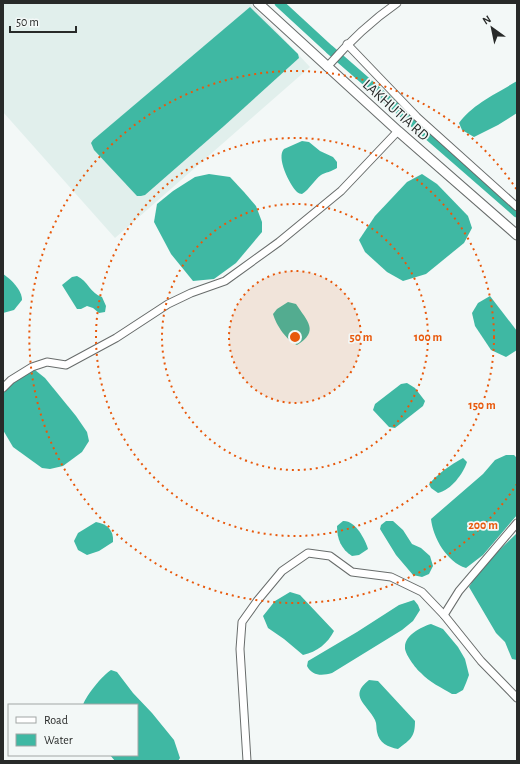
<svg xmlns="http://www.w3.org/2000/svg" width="520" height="764" viewBox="0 0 520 764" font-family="'Alegreya Sans',sans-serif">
<rect width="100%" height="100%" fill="#f3f8f7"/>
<path fill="#e1efec" d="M 3,3 L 250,3 L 310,67 L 115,238 L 3,112 Z"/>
<g fill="#3fb8a3">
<path d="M 250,7 L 298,54 L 299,58 L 224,126 L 145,195 L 141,196 L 137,196 L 94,150 L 91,143 L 93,140 Z"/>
<path d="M 517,81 L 517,113 L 498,125 L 474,137 L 462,130 L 459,123 C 471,105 499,92 517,81 Z"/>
<path d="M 302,141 L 309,142 L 320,151 L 333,157 L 337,162 L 337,168 C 331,172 326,172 321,175 C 314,180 310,189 302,194 C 301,194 298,193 297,192 C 289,184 276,157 284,149 Z"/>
<path d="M 209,174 L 230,177 L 244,192 L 256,206 L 262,222 L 262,232 L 236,263 L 214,279 L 193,281 L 171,254 L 154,222 L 157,204 L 173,191 L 195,177 Z"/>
<path d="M 422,174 L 437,184 L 468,216 L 472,228 L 464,243 L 426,274 L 403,281 L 387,272 L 365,252 L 359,240 L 375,216 L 407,182 Z"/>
<path d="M 3,274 C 11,279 22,290 22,300 L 14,310 L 3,313 Z"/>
<path d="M 77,276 C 88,281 90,293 102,297 L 106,306 L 105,312 L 99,313 L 93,308 L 87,306 L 81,309 L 77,309 L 62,285 L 72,277 Z"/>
<path d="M 490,296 L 517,331 L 517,350 L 506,357 L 491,350 L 475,326 L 472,313 L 478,303 Z"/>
<path d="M 288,302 L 296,304 C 307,321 320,331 297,345 C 287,341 276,325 273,314 L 277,309 Z"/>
<path d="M 35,370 L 45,378 L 76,416 L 87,432 L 89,441 L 82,452 L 63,466 L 50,469 L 42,468 L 13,447 L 3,430 L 3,392 C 13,382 22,374 35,370 Z"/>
<path d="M 407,383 L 415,388 L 425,401 L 423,406 L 395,428 L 389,427 L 373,410 L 375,404 L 401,384 Z"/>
<path d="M 506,455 L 514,455 L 517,458 L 517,515 L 483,555 L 466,568 C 447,562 433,538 431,519 L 483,474 L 495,460 Z"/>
<path d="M 463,458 L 467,462 C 463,474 451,490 438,493 L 431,488 L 429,484 C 439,473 450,465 463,458 Z"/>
<path d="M 343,521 C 355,520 365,539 368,549 L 359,555 L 352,556 C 341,549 337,539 337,526 Z"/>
<path d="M 386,521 L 393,521 L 403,530 L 412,544 L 421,548 L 430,556 L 433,566 L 429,574 L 422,577 L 413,575 L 396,555 L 380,529 L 381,525 Z"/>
<path d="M 96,522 C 107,524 114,530 113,542 L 99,551 L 87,555 L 78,550 L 74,541 L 78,533 Z"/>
<path d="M 517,533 L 517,660 L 512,659 L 505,642 L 496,633 L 469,587 L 480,569 Z"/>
<path d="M 290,592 L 300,595 L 334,631 C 328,643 317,652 303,655 L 284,639 L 268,628 L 263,616 L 275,601 Z"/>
<path d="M 414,600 L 418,605 L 420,610 L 413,621 L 402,630 L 332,673 C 322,676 312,676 307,666 L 308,661 L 357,632 L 399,605 Z"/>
<path d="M 431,624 L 443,629 L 458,647 L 465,659 L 469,675 L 466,683 L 463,690 L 456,694 L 452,694 C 442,688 429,682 421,673 C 416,669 404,653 405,647 C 405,635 421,627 431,624 Z"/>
<path d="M 111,670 L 117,672 L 133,693 L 152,713 L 174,740 L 180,758 L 178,761 L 115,761 L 110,755 L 137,755 L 137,705 L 83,705 C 87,694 102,676 111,670 Z"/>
<path d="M 369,680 L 378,681 L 415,721 C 415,737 411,739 398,749 C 388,747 379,743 377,732 C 376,728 377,724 375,720 C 367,704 348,696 369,680 Z"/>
</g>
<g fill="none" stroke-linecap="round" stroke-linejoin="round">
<path stroke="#3fb8a3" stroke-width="9" d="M 279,3 L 329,49 L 517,213"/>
<defs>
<g id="minor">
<path d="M 347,44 L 417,117 L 517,207"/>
<path d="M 327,67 C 348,43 371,21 397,3"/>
<path d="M 3,388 L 11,380 L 32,367 L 47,362 L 66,365 L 116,338 L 168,304 L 191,293 L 225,281 L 279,242 L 341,191 L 398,131"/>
<path d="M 444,615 L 459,591 L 517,523"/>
<path d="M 247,761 L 240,649 L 242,622 L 257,601 L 282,571 L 308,553 L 330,556 L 352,572 L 391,577 L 422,592 L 444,615 L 481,661 L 517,698"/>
</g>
<path id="tertiary" d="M 258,3 L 398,131 L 517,235"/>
</defs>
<use href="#minor" stroke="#686c6b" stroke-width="9"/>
<use href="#tertiary" stroke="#686c6b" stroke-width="11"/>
<use href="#minor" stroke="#fff" stroke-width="7"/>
<use href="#tertiary" stroke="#fff" stroke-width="9"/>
</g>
<circle cx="295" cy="337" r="66" fill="#e8590c" fill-opacity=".12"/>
<g fill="none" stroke="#e8590c" stroke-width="2" stroke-dasharray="2 4">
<circle cx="295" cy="337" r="66"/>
<circle cx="295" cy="337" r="133"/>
<circle cx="295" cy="337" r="199"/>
<path d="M517 484A266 266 0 1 1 517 190"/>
</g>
<g text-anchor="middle" stroke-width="3.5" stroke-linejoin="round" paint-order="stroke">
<g font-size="15" fill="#282a29" stroke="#f3f8f7">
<text transform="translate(396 110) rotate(42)" y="5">LAKHUTIA RD</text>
</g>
</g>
<circle cx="295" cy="337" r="6" fill="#e8590c" stroke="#f3f8f7" stroke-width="2"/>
<g font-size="12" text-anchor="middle" font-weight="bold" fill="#e8590c" stroke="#f3f8f7" stroke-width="3.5" stroke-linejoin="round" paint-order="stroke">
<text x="361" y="341">50 m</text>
<text x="428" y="341">100 m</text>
<text x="482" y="409">150 m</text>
<text x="483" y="529">200 m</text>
</g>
<rect width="520" height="764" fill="none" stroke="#282a29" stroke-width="8"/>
<rect x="8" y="704" width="130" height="52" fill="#f3f8f7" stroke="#a2a6a5"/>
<rect x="16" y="717" width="20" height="6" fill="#ffffff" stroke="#a2a6a5"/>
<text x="44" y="724" font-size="12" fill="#282a29">Road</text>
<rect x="16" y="734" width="20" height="12" fill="#3fb8a3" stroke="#a2a6a5"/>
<text x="44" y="744" font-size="12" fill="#282a29">Water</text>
<g transform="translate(492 28) rotate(327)" stroke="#f3f8f7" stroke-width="3" paint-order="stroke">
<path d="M0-3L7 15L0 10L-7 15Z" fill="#282a29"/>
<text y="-6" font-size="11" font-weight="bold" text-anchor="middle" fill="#282a29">N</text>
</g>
<path d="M10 26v6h66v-6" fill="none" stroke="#282a29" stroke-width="2"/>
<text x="16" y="26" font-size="12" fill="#282a29" stroke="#f3f8f7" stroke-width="3" paint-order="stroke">50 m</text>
</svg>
